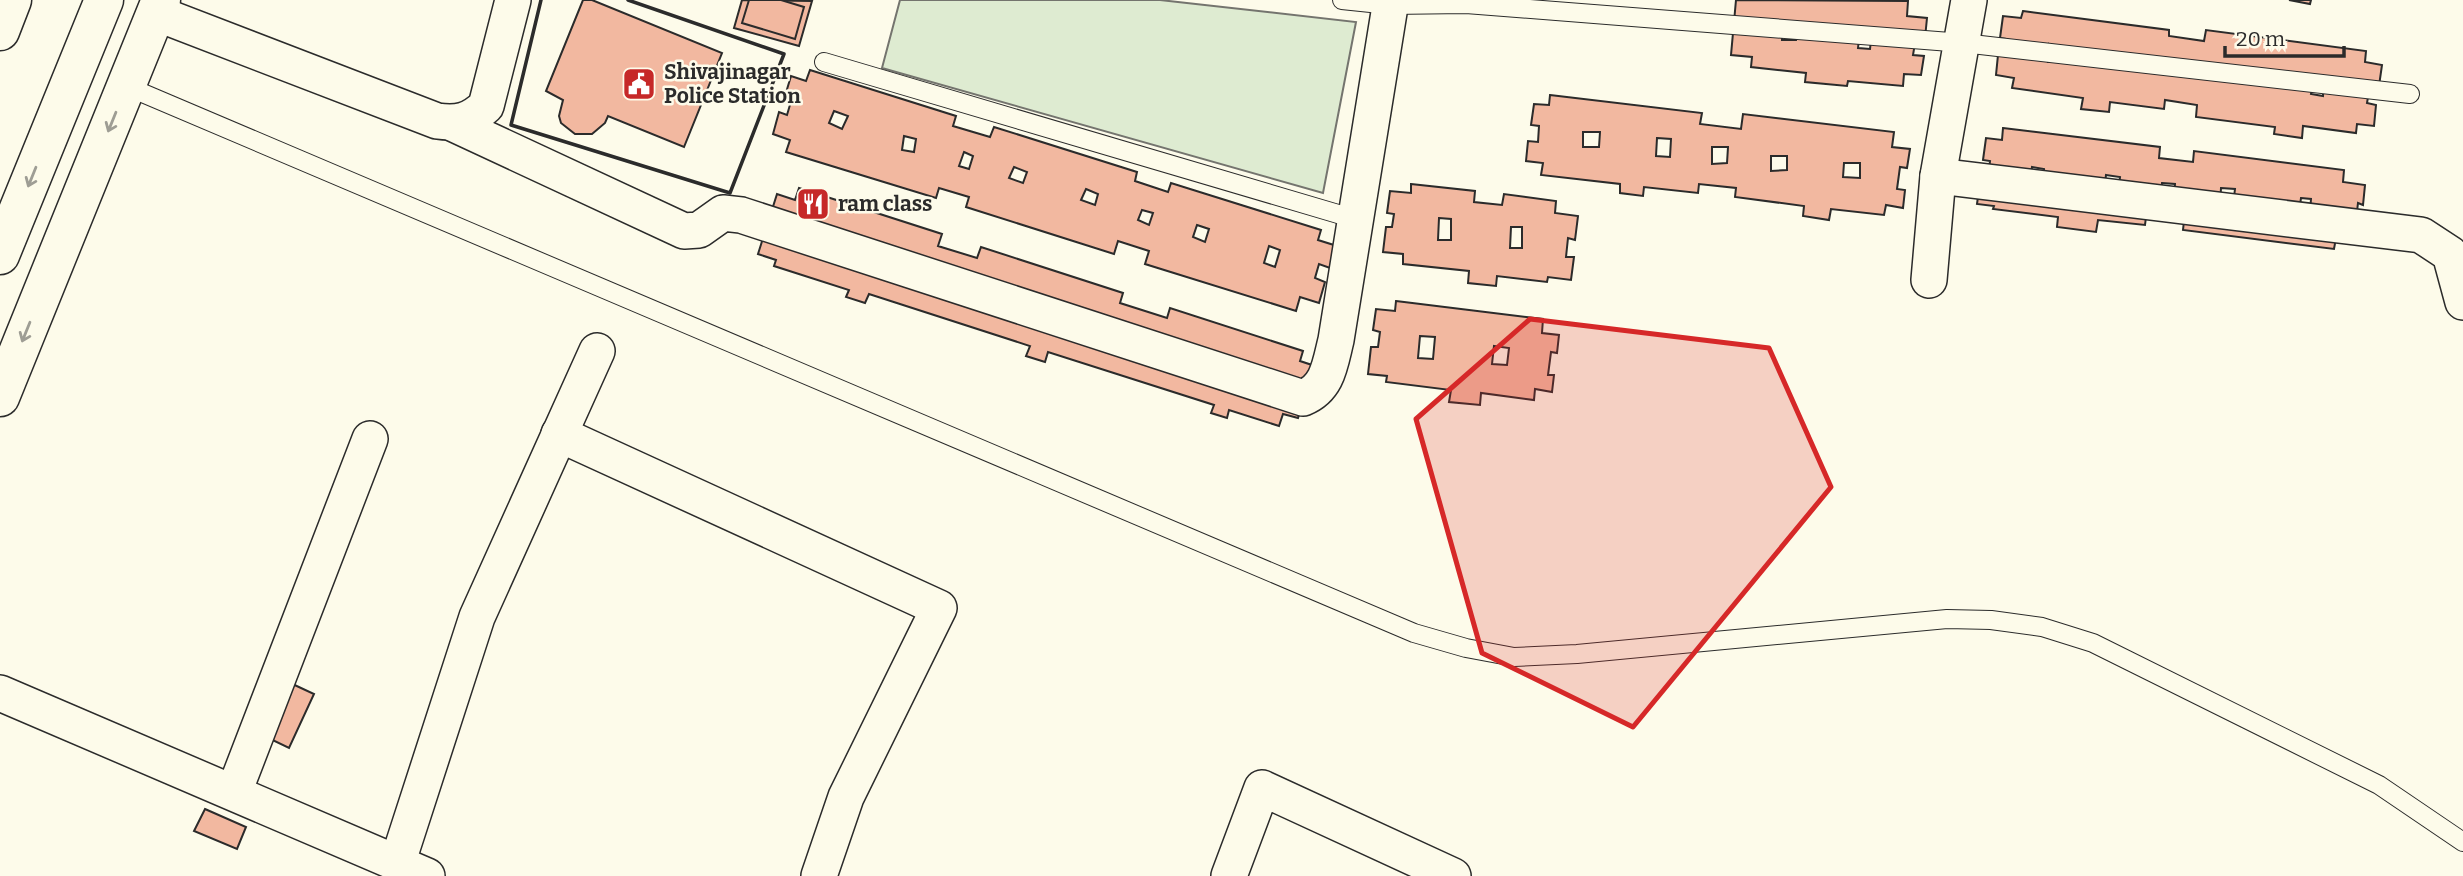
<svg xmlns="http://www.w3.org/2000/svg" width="2463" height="876" viewBox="0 0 2463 876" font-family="Bitter,serif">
<rect width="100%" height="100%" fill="#fdfbea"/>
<path fill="#deebd1" stroke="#74746e" stroke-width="2" d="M 900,0 L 1160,0 L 1356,22 L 1323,193 L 882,68 Z"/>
<g fill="#f2b8a0" stroke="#2b2b2b" stroke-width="2" fill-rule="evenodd">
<path d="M 583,0 L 592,0 L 722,53 L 684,147 L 608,116 L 605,123 L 592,134 L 575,134 L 561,123 L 559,116 L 563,100 L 546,91 Z"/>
<path d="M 742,0 L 812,1 L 799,46 L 734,28 Z"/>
<path d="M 749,0 L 781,0 L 804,7 L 795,39 L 742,23 Z"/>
<path d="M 1736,0 L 1908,1 L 1907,16 L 1927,18 L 1925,38 L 1916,37 L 1913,55 L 1924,56 L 1921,75 L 1904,74 L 1903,86 L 1848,81 L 1847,86 L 1805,82 L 1806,73 L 1751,67 L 1752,57 L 1731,55 ZM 1783,25 L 1797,25 L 1796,40 L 1782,40 ZM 1860,31 L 1872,32 L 1870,49 L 1858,48 Z"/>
<path d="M 2289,0 L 2311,0 L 2310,4 Z"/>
<path d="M 2023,11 L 2169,30 L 2169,36 L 2204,41 L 2206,30 L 2366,51 L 2365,62 L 2382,65 L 2379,86 L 2370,85 L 2367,103 L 2376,105 L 2374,126 L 2357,124 L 2356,133 L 2303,126 L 2302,138 L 2274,134 L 2275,127 L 2196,117 L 2197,105 L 2165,100 L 2164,109 L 2110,102 L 2109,112 L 2081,109 L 2083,98 L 2012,88 L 2014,78 L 1996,75 L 1998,55 L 2004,56 L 2007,39 L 2000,38 L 2003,16 L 2021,18 ZM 2049,45 L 2060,62 L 2048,62 ZM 2313,81 L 2324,82 L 2323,96 L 2311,94 Z"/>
<path d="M 810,70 L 956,116 L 953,126 L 990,137 L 994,127 L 1137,172 L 1135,181 L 1168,192 L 1171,183 L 1321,230 L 1318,240 L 1337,246 L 1330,268 L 1319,264 L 1315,278 L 1325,282 L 1319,303 L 1300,297 L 1296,311 L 1145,264 L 1149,251 L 1118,241 L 1114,254 L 966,207 L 969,197 L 939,188 L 936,198 L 786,152 L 790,140 L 773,134 L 779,112 L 787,115 L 792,98 L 785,96 L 791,76 L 806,81 ZM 834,111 L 848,116 L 842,129 L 829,123 ZM 904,136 L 916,139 L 914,152 L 902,150 ZM 964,152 L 973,156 L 969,169 L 959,166 ZM 1014,167 L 1027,172 L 1023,183 L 1009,178 ZM 1086,189 L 1098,194 L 1095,205 L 1081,200 ZM 1142,210 L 1153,213 L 1149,225 L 1138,220 ZM 1197,225 L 1209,229 L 1205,242 L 1193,237 ZM 1269,246 L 1280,250 L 1275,267 L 1264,263 Z"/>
<path d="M 1550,95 L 1702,113 L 1700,124 L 1741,129 L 1743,114 L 1894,132 L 1892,147 L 1910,149 L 1907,168 L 1900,167 L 1897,189 L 1905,190 L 1903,208 L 1886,205 L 1884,215 L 1831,209 L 1829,220 L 1803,216 L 1804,206 L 1735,197 L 1736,188 L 1699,184 L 1698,193 L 1644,187 L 1643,196 L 1620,193 L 1620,184 L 1541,175 L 1543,163 L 1526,161 L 1528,141 L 1538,142 L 1539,126 L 1531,125 L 1534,104 L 1549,105 ZM 1583,132 L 1600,132 L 1599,147 L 1583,147 ZM 1657,138 L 1671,139 L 1670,157 L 1656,156 ZM 1712,147 L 1728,147 L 1727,163 L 1712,164 ZM 1771,156 L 1787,156 L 1787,170 L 1771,171 ZM 1844,163 L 1860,163 L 1860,178 L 1843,177 Z"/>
<path d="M 2003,128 L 2160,147 L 2159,158 L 2193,162 L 2194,151 L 2344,170 L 2343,182 L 2365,185 L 2363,205 L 2358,203 L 2356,220 L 2336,238 L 2334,249 L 2183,230 L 2184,221 L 2146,217 L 2145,225 L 2098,220 L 2096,232 L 2057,227 L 2058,217 L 1993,209 L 1994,206 L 1977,204 L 1981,176 L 1988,177 L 1990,161 L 1983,160 L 1986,138 L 2002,140 ZM 2032,167 L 2044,169 L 2043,183 L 2030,182 ZM 2106,175 L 2120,177 L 2118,193 L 2104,191 ZM 2162,183 L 2175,184 L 2174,197 L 2161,196 ZM 2221,188 L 2235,189 L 2233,205 L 2220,204 ZM 2301,198 L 2311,199 L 2310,212 L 2299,211 Z"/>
<path d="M 1411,184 L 1475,191 L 1474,202 L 1502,205 L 1504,194 L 1556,201 L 1555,213 L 1578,216 L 1575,240 L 1568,238 L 1566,257 L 1574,257 L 1571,280 L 1548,277 L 1547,282 L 1497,276 L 1496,286 L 1468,283 L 1469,271 L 1403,264 L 1403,254 L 1383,252 L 1386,227 L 1392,227 L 1394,214 L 1387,213 L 1390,191 L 1411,193 ZM 1439,218 L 1451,219 L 1451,240 L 1438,240 ZM 1511,227 L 1522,227 L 1522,248 L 1510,248 Z"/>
<path d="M 799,188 L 942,234 L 938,246 L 977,258 L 981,247 L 1123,293 L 1120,303 L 1167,318 L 1170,308 L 1303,351 L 1300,361 L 1315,366 L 1310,381 L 1302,378 L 1295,397 L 1304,400 L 1298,418 L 1283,414 L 1279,426 L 1229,410 L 1227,418 L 1211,413 L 1214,405 L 1048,352 L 1045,362 L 1026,356 L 1030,346 L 869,294 L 865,303 L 846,297 L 849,290 L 774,266 L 776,260 L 758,254 L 777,194 L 795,200 Z"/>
<path d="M 1396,301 L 1543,319 L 1542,333 L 1559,335 L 1557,353 L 1551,352 L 1548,375 L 1554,375 L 1552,392 L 1535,389 L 1534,400 L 1481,393 L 1480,405 L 1449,402 L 1451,390 L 1386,382 L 1387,376 L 1368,374 L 1371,347 L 1378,347 L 1380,332 L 1373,330 L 1376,309 L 1395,311 ZM 1420,336 L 1435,337 L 1433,359 L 1418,358 ZM 1494,346 L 1509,348 L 1507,365 L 1492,364 Z"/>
<path d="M 286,681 L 314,694 L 289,748 L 260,734 Z"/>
<path d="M 205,809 L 246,827 L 237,849 L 194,831 Z"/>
</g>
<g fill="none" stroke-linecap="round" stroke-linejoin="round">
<defs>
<g id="service">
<path d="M 1342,0 L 1390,5 L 1466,4 L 1963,43 L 2410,94"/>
<path d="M 824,62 L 1355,219"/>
<path d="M 126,86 L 1414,633 L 1466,648 L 1514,657 L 1577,654 L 1947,619 L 1991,620 L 2042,627 L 2093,643 L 2379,785 L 2463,842"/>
</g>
<g id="minor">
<path d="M 156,13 L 437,121 C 458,124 470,121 486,106 L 513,0"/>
<path d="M 454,124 L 684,231 L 699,230 L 723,213 L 741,215 L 1303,398 C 1328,388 1330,364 1336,340 L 1391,0"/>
<path d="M 1938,176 L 2421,235 L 2450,254 L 2463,302"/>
<path d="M 1929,280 L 1938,176 L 1969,0"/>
<path d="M 559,434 L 939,608 L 846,797 L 819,876"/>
<path d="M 0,693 L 427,876"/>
<path d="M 234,792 L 370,439"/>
<path d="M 398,861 L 477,617 L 597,351"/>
<path d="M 1229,876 L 1262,788 L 1453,876"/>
</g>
<g id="trunk">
<path d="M 0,31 L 12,0"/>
<path d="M 0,255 L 104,0"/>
<path d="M 0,397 L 161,0"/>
</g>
</defs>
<use href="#service" stroke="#2b2b2b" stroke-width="20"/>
<use href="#minor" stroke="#2b2b2b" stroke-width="38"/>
<use href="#trunk" stroke="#2b2b2b" stroke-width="41"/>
<use href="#service" stroke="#fdfbea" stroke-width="18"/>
<use href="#minor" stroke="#fdfbea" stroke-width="35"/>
<use href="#trunk" stroke="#fdfbea" stroke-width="38"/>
<path stroke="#2b2b2b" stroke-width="3.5" d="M 541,0 L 511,125 L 730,193 L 784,54 L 628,0"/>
</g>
<defs><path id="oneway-shaft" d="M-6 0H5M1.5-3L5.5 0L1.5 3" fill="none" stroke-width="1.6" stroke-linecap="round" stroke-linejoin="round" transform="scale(1.75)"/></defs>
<g stroke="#9e9d94">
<use href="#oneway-shaft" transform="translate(112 122) rotate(112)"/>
<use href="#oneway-shaft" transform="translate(32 177) rotate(112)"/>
<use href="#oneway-shaft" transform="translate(26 332) rotate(112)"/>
</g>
<path fill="#d62828" fill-opacity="0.2" stroke="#d62828" stroke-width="5" stroke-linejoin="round" d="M 1530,319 L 1769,348 L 1831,487 L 1633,727 L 1482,653 L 1416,419 Z"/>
<defs>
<symbol id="civic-square" viewBox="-11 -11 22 22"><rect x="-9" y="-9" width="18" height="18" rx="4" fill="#c62828" stroke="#fdfbea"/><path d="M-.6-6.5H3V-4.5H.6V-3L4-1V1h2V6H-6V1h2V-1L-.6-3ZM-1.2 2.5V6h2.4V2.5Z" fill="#fff"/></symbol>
<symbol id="restaurant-square" viewBox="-11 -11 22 22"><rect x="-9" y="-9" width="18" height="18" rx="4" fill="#c62828" stroke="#fdfbea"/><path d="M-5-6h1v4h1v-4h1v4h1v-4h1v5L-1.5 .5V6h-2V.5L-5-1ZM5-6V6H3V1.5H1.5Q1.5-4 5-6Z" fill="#fff"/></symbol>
</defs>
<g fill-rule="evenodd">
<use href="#civic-square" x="620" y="65" width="38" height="38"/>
<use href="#restaurant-square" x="794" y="185" width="38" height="38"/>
</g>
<g text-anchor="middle" stroke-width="5" stroke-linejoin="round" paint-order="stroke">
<g font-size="21" font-weight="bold" fill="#2b2b2b" stroke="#fdfbea" text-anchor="start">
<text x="664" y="79">Shivajinagar<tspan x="664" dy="24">Police Station</tspan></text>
<text x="838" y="211">ram class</text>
</g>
</g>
<path d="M2225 46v10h119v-10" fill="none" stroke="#2b2b2b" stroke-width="3.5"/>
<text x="2236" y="46" font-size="21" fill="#2b2b2b" stroke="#fdfbea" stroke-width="5" paint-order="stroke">20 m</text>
</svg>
